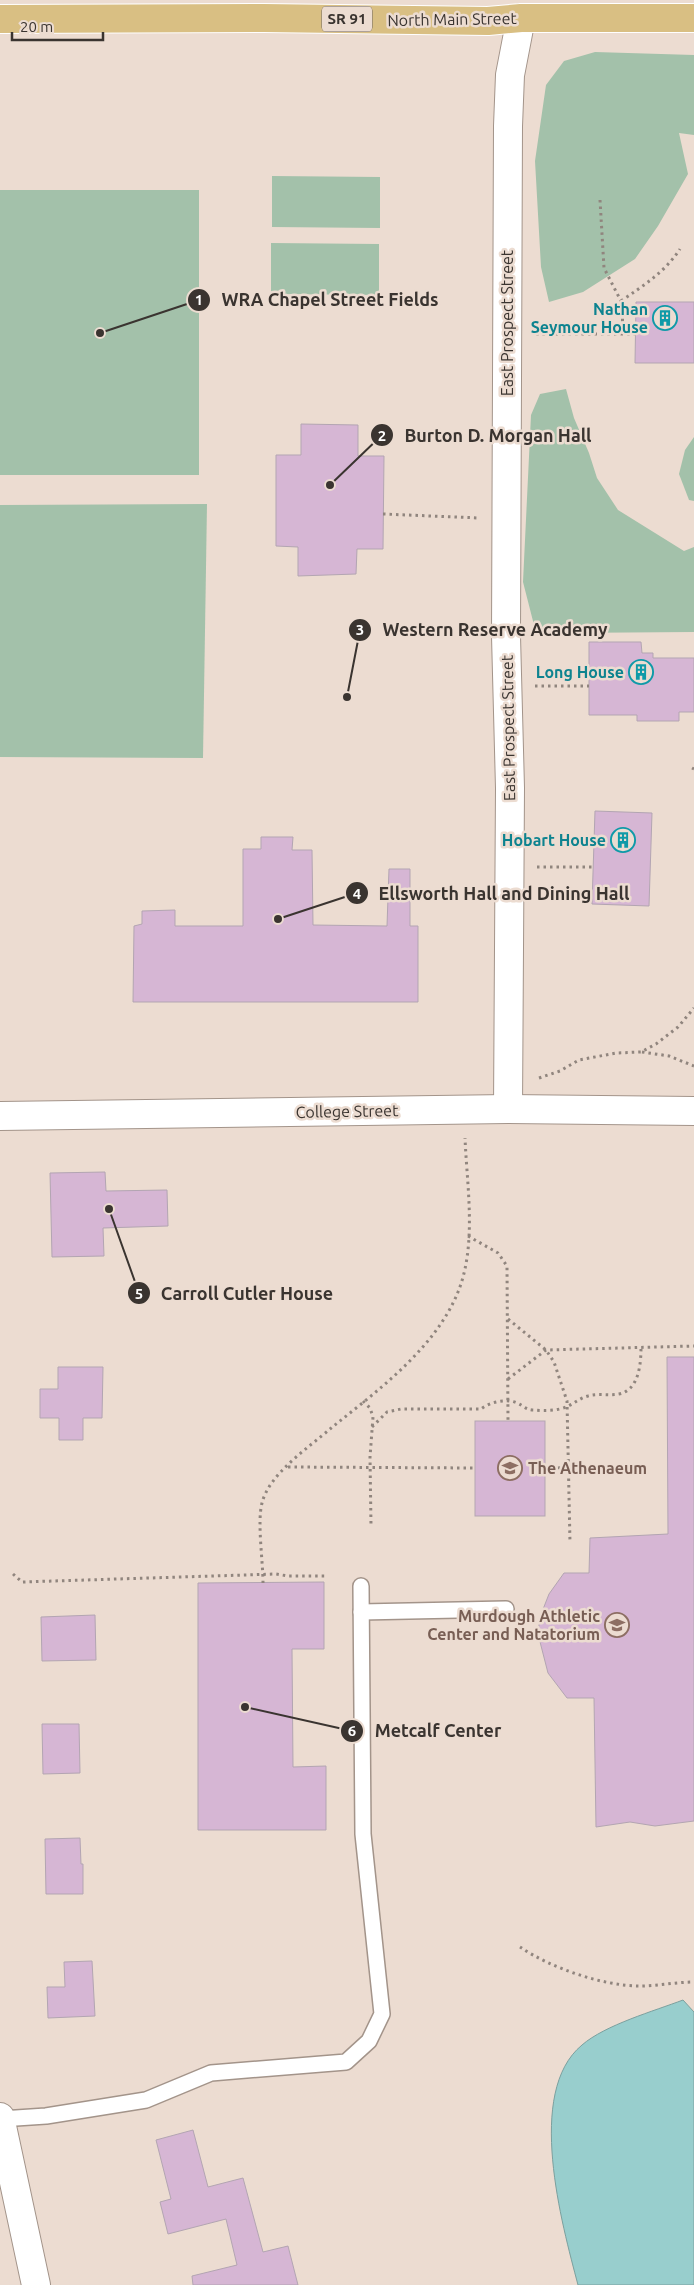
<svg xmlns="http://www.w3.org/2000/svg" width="694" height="2285" viewBox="0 0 694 2285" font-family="Ubuntu,sans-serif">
<rect width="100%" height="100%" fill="#ecdcd1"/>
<g fill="#a3c1aa">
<path d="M 595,52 L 694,55 L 694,135 L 679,133 L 688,174 L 658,226 L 635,259 L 583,292 L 549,302 L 541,267 L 535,161 L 546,85 L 564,61 Z"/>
<path d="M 272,176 L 380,177 L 380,228 L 272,227 Z"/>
<rect x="0" y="190" width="199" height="285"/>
<path d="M 271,243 L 379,244 L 379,295 L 271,294 Z"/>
<path d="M 566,389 L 574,418 L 589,453 L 597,478 L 618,510 L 684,551 L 694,547 L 694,632 L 561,633 L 534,625 L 523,582 L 531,415 L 540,394 Z"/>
<path d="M 694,437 L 694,501 L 689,500 L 679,474 L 685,450 Z"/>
<path d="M 207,504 L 203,758 L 0,757 L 0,505 Z"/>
</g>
<path fill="#98cecd" stroke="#7ca09e" d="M 683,2000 L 694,2012 L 694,2285 L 578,2285 C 562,2224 525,2092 582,2045 C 605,2025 654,2011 683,2000 Z"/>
<g fill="#d6b6d4" stroke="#b3a5b2">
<path d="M 636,302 L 694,302 L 694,363 L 635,363 Z"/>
<path d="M 301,424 L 358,425 L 358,456 L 384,456 L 383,549 L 357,549 L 356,574 L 298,576 L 298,547 L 276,546 L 276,455 L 301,455 Z"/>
<path d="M 589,642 L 641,642 L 642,653 L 653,653 L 653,658 L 694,658 L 694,712 L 679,712 L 679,721 L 637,721 L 637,715 L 589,715 Z"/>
<path d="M 595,811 L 652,813 L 649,906 L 592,904 Z"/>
<path d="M 261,837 L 293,837 L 292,850 L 312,850 L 313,925 L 387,926 L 389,869 L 410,869 L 410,926 L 418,926 L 418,1002 L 133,1002 L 134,926 L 142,924 L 142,911 L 175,910 L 175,926 L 243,926 L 243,849 L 261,849 Z"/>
<path d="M 105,1172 L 106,1191 L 167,1190 L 168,1226 L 103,1228 L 104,1256 L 52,1257 L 50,1173 Z"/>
<path d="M 667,1357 L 694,1357 L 694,1821 L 655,1826 L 630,1822 L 596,1827 L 594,1698 L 567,1698 L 548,1673 L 538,1634 L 540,1617 L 549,1594 L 564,1573 L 589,1573 L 590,1538 L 668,1534 Z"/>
<path d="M 58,1367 L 103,1367 L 102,1418 L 83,1418 L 83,1440 L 59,1440 L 59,1418 L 40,1418 L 40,1389 L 58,1389 Z"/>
<rect x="475" y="1421" width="70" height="95"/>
<path d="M 324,1582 L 324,1649 L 292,1649 L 293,1767 L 326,1766 L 326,1830 L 198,1830 L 198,1583 Z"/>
<path d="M 95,1615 L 96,1660 L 42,1661 L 41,1617 Z"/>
<path d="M 42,1724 L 79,1724 L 80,1773 L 43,1774 Z"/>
<path d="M 80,1838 L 81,1864 L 83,1864 L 83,1894 L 46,1894 L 45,1839 Z"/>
<path d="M 92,1961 L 95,2016 L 48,2018 L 47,1987 L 65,1987 L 64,1962 Z"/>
<path d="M 193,2130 L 208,2187 L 243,2178 L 263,2252 L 288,2246 L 298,2285 L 193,2285 L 192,2276 L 237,2265 L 226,2219 L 168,2234 L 160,2202 L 171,2199 L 156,2140 Z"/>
</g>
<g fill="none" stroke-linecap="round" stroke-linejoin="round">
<defs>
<g id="lane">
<path d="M 361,1612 L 506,1609"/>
<path d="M 1,2119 L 46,2116 L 146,2100 L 211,2073 L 346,2062 L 369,2041 L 382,2014 L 363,1834 L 361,1586"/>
</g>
<g id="street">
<path d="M 508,1109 L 510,788 L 506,636 L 508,126 L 510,75 L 521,18"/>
<path d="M 0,1116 L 508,1109 L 694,1111"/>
<path d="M 0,2117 L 36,2285"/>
</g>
<path id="primary" d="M 0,19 L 264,18 L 488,21 L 521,18 L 694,18"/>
</defs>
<use href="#lane" stroke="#a3948a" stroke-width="18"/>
<use href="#street" stroke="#a3948a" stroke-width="30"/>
<use href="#primary" stroke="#fff" stroke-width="30"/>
<g stroke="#90857e" stroke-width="3" stroke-dasharray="2.5 4" stroke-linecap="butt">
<path d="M 600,200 L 604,268 L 623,305 L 622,334"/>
<path d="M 621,301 C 644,285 664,273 680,249"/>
<path d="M 536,334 L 636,334"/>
<path d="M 383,514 L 479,518"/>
<path d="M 535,686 L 589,686"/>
<path d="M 692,768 L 694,769"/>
<path d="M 537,867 L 593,867"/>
<path d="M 642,1052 L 669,1056 L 694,1066"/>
<path d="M 539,1078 L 560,1071 L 579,1060 L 616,1053 L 641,1052 L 656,1044 L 678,1027 L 694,1008"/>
<path d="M 468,1236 L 498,1253 L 507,1266 L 508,1421"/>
<path d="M 508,1319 L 546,1350 L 554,1362 L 567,1401 L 570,1543"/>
<path d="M 508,1379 L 546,1350 L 694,1346"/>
<path d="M 363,1401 L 370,1408 L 373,1417 L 370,1457 L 371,1526"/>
<path d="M 372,1427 L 387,1412 L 401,1409 L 481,1409 C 490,1402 506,1398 517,1403 C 524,1406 526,1410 534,1410 C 544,1411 559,1411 568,1406 C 575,1403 580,1398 588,1396 C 598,1393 609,1396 619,1394 C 639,1390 641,1364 641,1347"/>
<path d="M 288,1467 L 475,1468"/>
<path d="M 545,1469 L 568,1467"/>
<path d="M 13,1574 L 22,1582 L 276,1574 L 288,1576 L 328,1576"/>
<path d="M 263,1583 C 263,1561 257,1522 262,1503 C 269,1474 308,1448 330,1429 C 377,1391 435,1349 458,1292 C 477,1245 467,1187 465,1138"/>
<path d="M 520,1947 C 551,1968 603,1986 640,1986 C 658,1986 676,1982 694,1982"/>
</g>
<use href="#lane" stroke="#fff" stroke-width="15"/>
<use href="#street" stroke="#fff" stroke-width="28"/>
<use href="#primary" stroke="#d9bf83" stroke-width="28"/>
</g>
<defs>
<symbol id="building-ring" viewBox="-11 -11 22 22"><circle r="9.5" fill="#ecdcd1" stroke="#0f9aa8" stroke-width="1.5"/><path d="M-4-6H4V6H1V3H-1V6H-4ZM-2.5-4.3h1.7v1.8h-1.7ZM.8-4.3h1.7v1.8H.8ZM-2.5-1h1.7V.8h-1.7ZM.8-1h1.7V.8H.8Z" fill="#0f9aa8"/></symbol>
<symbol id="school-ring" viewBox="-11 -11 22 22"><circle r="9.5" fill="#ecdcd1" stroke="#8d6e63" stroke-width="1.5"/><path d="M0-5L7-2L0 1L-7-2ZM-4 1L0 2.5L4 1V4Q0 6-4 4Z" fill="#8d6e63"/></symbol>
</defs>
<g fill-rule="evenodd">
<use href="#building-ring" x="651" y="304" width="28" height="28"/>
<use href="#building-ring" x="627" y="658" width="28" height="28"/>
<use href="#building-ring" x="609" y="826" width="28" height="28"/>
<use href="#school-ring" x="496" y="1454" width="28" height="28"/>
<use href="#school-ring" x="603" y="1611" width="28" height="28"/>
</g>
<g text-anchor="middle" stroke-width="5" stroke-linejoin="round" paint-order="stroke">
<rect fill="#ecdcd1" stroke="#6f6660" stroke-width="1" x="322" y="6.5" width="50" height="25" rx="4"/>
<g font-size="15" font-weight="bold" fill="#3a3430">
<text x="347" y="24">SR 91</text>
</g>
<g font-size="16" fill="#3a3430" stroke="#ecdcd1">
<text transform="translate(452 19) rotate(-1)" y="6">North Main Street</text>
<text transform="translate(507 323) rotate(-90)" y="6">East Prospect Street</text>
<text transform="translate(508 728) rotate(-91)" y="6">East Prospect Street</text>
<text transform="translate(347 1111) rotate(-1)" y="6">College Street</text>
</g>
<g font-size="16" font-weight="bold" fill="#0d838f" stroke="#ecdcd1" text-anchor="end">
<text x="648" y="315">Nathan<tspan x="648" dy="18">Seymour House</tspan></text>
<text x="624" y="678">Long House</text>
<text x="606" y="846">Hobart House</text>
</g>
<g font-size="16" font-weight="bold" fill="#785e54" stroke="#ecdcd1" text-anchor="start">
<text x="528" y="1474">The Athenaeum</text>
<text x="600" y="1622" text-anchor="end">Murdough Athletic<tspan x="600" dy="18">Center and Natatorium</tspan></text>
</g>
</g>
<path fill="none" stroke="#3a3430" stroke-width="2" d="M100 333L199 300M330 485L382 435M347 697L360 630M278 919L357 893M109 1209L139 1293M245 1707L352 1731"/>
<g fill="#3a3430" stroke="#ecdcd1" stroke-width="2">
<circle cx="100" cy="333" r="5"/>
<circle cx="330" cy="485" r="5"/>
<circle cx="347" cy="697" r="5"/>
<circle cx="278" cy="919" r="5"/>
<circle cx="109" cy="1209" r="5"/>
<circle cx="245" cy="1707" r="5"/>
<circle cx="199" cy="300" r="12"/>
<circle cx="382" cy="435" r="12"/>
<circle cx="360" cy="630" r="12"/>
<circle cx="357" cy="893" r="12"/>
<circle cx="139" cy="1293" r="12"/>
<circle cx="352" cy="1731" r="12"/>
</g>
<g font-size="15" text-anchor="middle" font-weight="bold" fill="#fff">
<text x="199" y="305">1</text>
<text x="382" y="441">2</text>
<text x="360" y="635">3</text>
<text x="357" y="899">4</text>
<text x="139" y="1299">5</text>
<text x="352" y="1736">6</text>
</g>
<g font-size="18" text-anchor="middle" font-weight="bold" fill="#3a3430" stroke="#ecdcd1" stroke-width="5" stroke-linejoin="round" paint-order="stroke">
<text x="330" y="306">WRA Chapel Street Fields</text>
<text x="498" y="442">Burton D. Morgan Hall</text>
<text x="495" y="636">Western Reserve Academy</text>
<text x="504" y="900">Ellsworth Hall and Dining Hall</text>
<text x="247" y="1300">Carroll Cutler House</text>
<text x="438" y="1737">Metcalf Center</text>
</g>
<path d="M12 32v8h91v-8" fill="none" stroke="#3a3430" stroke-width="2.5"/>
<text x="20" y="32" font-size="15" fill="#3a3430" stroke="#ecdcd1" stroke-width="4" paint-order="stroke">20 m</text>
</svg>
